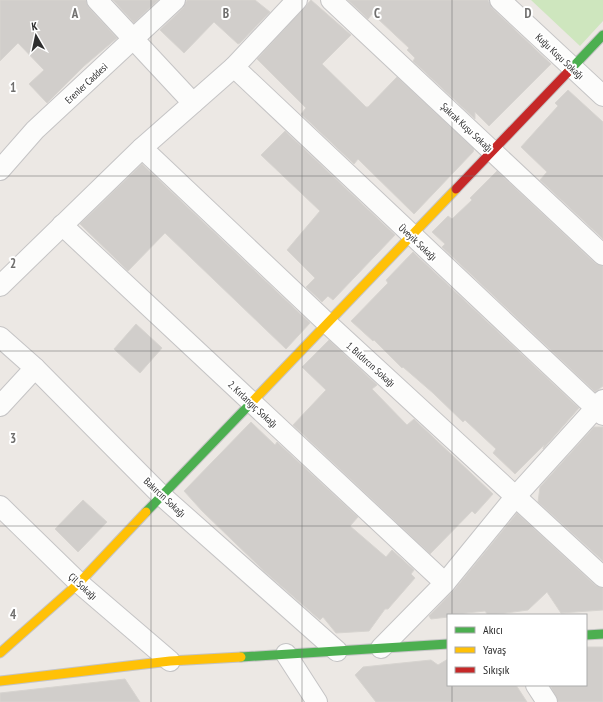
<svg xmlns="http://www.w3.org/2000/svg" width="603" height="702" viewBox="0 0 603 702" font-family="'PT Sans Narrow',sans-serif">
<rect width="100%" height="100%" fill="#ece8e4"/>
<path fill="#cee6be" d="M 531,0 L 603,0 L 603,21 L 580,46 Z"/>
<g fill="#d1cecb" stroke="#d7d4d0">
<path d="M 0,0 L 86,0 L 89,8 L 117,38 L 84,66 L 47,103 L 29,84 L 44,70 L 18,43 L 0,61 Z"/>
<path d="M 113,0 L 158,0 L 134,23 Z"/>
<path d="M 187,0 L 255,0 L 270,12 L 240,43 L 238,44 L 214,22 L 184,53 L 160,30 L 183,8 Z"/>
<path d="M 311,0 L 351,35 L 322,64 L 366,107 L 368,107 L 397,77 L 474,149 L 473,152 L 414,214 L 358,159 L 354,164 L 301,114 L 306,108 L 257,59 Z"/>
<path d="M 348,0 L 488,0 L 492,8 L 551,64 L 489,126 L 475,112 L 475,119 L 413,61 L 415,58 L 407,50 L 409,48 L 377,18 L 372,14 L 368,19 Z"/>
<path d="M 568,90 L 603,122 L 603,239 L 540,180 L 547,172 L 521,147 L 558,106 L 555,103 Z"/>
<path d="M 285,131 L 395,235 L 333,300 L 328,296 L 322,302 L 306,287 L 315,278 L 287,250 L 320,211 L 261,155 Z"/>
<path d="M 142,164 L 310,323 L 286,349 L 165,233 L 128,271 L 80,224 Z"/>
<path d="M 497,171 L 595,263 L 603,266 L 603,386 L 595,392 L 442,247 L 445,244 L 432,232 L 448,216 L 452,219 L 472,200 L 470,198 Z"/>
<path d="M 413,252 L 579,408 L 543,449 L 544,445 L 515,474 L 493,453 L 496,449 L 465,420 L 463,422 L 433,393 L 403,367 L 402,368 L 374,340 L 373,341 L 351,321 L 388,283 L 386,280 Z"/>
<path d="M 136,324 L 162,348 L 140,373 L 114,349 Z"/>
<path d="M 329,340 L 377,385 L 372,389 L 407,425 L 414,419 L 493,494 L 475,514 L 472,511 L 430,554 L 293,425 L 326,390 L 302,367 Z"/>
<path d="M 251,422 L 275,445 L 277,442 L 358,517 L 350,526 L 386,557 L 392,550 L 414,570 L 411,574 L 415,578 L 388,609 L 385,609 L 369,631 L 336,633 L 323,617 L 320,620 L 264,571 L 202,511 L 184,491 Z"/>
<path d="M 594,427 L 603,427 L 603,561 L 538,502 L 540,487 Z"/>
<path d="M 83,500 L 107,522 L 78,552 L 55,529 Z"/>
<path d="M 517,513 L 595,585 L 603,588 L 603,610 L 561,613 L 547,592 L 528,610 L 492,615 L 488,615 L 485,611 L 448,615 L 448,617 L 431,619 L 429,616 L 454,590 Z"/>
<path d="M 586,647 L 603,647 L 603,702 L 558,702 L 550,685 L 586,685 Z"/>
<path d="M 448,659 L 448,685 L 516,685 L 527,702 L 376,702 L 355,675 L 363,667 L 431,660 L 438,665 Z"/>
<path d="M 125,679 L 140,702 L 0,702 L 0,693 Z"/>
</g>
<g fill="none" stroke-linecap="round" stroke-linejoin="round">
<defs>
<g id="street">
<path d="M 97,0 L 193,103"/>
<path d="M 331,0 L 603,255"/>
<path d="M 500,0 L 603,96"/>
<path d="M 234,67 L 603,415"/>
<path d="M 142,148 L 328,324 L 603,577"/>
<path d="M 0,170 L 35,130 L 175,0"/>
<path d="M 62,225 L 445,583"/>
<path d="M 0,286 L 142,148 L 234,67 L 297,0"/>
<path d="M 0,337 L 35,368 L 162,496 L 337,651"/>
<path d="M 0,406 L 35,368"/>
<path d="M 0,506 L 79,583 L 170,661"/>
<path d="M 381,648 L 445,583 L 516,496 L 603,400"/>
<path d="M 286,654 L 317,702"/>
<path d="M 536,685 L 547,702"/>
</g>
<g id="fast">
<path d="M 567,73 L 603,35"/>
<path d="M 146,512 L 252,402"/>
<path d="M 586,635 L 603,634"/>
<path d="M 241,657 L 448,644"/>
</g>
<g id="slow">
<path d="M 252,402 L 456,189"/>
<path d="M 0,653 L 79,583 L 146,512"/>
<path d="M 0,681 L 170,661 L 241,657"/>
</g>
<path id="jam" d="M 456,189 L 567,73"/>
</defs>
<use href="#street" stroke="#c5c4c5" stroke-width="22"/>
<use href="#fast" stroke="#c5c4c5" stroke-width="11"/>
<use href="#slow" stroke="#c5c4c5" stroke-width="11"/>
<use href="#jam" stroke="#c5c4c5" stroke-width="11"/>
<use href="#street" stroke="#fcfcfb" stroke-width="20"/>
<use href="#fast" stroke="#4caf50" stroke-width="9"/>
<use href="#slow" stroke="#ffc107" stroke-width="9"/>
<use href="#jam" stroke="#c62828" stroke-width="9"/>
</g>
<path fill="none" stroke="#706f6e" stroke-width="1" stroke-opacity="0.55" d="M 151,0 L 151,702M 302,0 L 302,702M 452,0 L 452,615M 0,176 L 603,176M 0,351 L 603,351M 0,526 L 603,526M 452,685 L 452,702"/>
<g text-anchor="middle" stroke-width="4" stroke-linejoin="round" paint-order="stroke">
<g font-size="10" fill="#2e2e2e" stroke="#fff">
<text transform="translate(560 56) rotate(43)" y="4">Kuğu Kuşu Sokağı</text>
<text transform="translate(86 83) rotate(-43)" y="4">Erenler Caddesi</text>
<text transform="translate(467 127) rotate(43)" y="4">Şakrak Kuşu Sokağı</text>
<text transform="translate(418 242) rotate(43)" y="4">Üveyik Sokağı</text>
<text transform="translate(371 364) rotate(42)" y="4">1. Bıldırcın Sokağı</text>
<text transform="translate(253 404) rotate(43)" y="4">2. Kırlangıç Sokağı</text>
<text transform="translate(165 497) rotate(43)" y="4">Bakırcın Sokağı</text>
<text transform="translate(83 586) rotate(42)" y="4">Çil Sokağı</text>
</g>
</g>
<g font-size="13" text-anchor="middle" font-weight="bold" fill="#706f6e" stroke="#fff" stroke-width="4" stroke-linejoin="round" paint-order="stroke">
<text x="75" y="18">A</text>
<text x="226" y="18">B</text>
<text x="377" y="18">C</text>
<text x="528" y="18">D</text>
<text x="13" y="92">1</text>
<text x="13" y="268">2</text>
<text x="13" y="443">3</text>
<text x="13" y="619">4</text>
</g>
<rect x="447" y="614" width="140" height="72" fill="#ffffff" stroke="#ababab"/>
<rect x="455" y="627" width="20" height="6" fill="#4caf50" stroke="#ababab"/>
<text x="483" y="634" font-size="12" fill="#2e2e2e">Akıcı</text>
<rect x="455" y="647" width="20" height="6" fill="#ffc107" stroke="#ababab"/>
<text x="483" y="654" font-size="12" fill="#2e2e2e">Yavaş</text>
<rect x="455" y="667" width="20" height="6" fill="#c62828" stroke="#ababab"/>
<text x="483" y="674" font-size="12" fill="#2e2e2e">Sıkışık</text>
<g transform="translate(36 36) rotate(351)" stroke="#ffffff" stroke-width="3" paint-order="stroke">
<path d="M0-3L7 15L0 10L-7 15Z" fill="#2e2e2e"/>
<text y="-6" font-size="11" font-weight="bold" text-anchor="middle" fill="#2e2e2e">K</text>
</g>
</svg>
